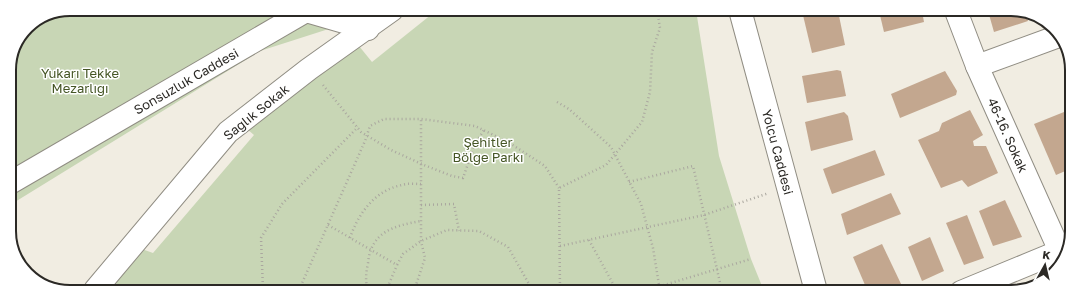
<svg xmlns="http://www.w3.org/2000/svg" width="1081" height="301" viewBox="0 0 1081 301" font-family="'Golos Text',sans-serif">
<rect width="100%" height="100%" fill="#f1ede2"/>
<g fill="#c8d6b5">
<path d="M 70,9 L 376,10 L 366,17 L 260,51 L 10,205 L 9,66 L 27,27 Z"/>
<path d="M 437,10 L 696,10 L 719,156 L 751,259 L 764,291 L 112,290 L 139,248 L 153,253 L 254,135 L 247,129 L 286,96 L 359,46 L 372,62 Z"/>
</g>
<g fill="#c3a78f">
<path d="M 802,11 L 838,11 L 845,45 L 812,53 Z"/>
<path d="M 879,11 L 922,11 L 924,22 L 884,32 Z"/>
<path d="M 988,11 L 1024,11 L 1028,21 L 994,32 Z"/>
<path d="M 837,70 L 841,71 L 846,96 L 807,103 L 802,76 Z"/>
<path d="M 945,71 L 957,91 L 956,95 L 900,118 L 891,94 Z"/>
<path d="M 970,110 L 983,135 L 973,141 L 974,146 L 986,146 L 998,173 L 968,187 L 962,180 L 941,188 L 918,140 L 939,131 L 942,123 Z"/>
<path d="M 1069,110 L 1071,115 L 1070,169 L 1056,175 L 1034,124 Z"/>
<path d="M 844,112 L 848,116 L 853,140 L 811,151 L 805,122 Z"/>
<path d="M 875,150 L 885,175 L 832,194 L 823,169 Z"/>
<path d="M 891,193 L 901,214 L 847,235 L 841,214 Z"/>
<path d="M 1005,200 L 1022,237 L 993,246 L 979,211 Z"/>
<path d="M 967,215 L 984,258 L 964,265 L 946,223 Z"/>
<path d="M 930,237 L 944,271 L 922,281 L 908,247 Z"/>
<path d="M 882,244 L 902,286 L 889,292 L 868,292 L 853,257 Z"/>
</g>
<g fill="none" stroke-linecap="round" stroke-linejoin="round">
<defs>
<g id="minor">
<path d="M 740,10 L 816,291"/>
<path d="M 956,11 L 977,66 L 1063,258"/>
<path d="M 977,66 L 1059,36"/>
<path d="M 10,183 L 306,11 L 368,29"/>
<path d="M 95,290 L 228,132 L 309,69 L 392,10"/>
<path d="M 961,292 L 1070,247"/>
</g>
</defs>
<use href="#minor" stroke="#908d83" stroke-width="24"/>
<g stroke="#aaa79f" stroke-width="2.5" stroke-dasharray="1 3" stroke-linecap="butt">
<path d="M 323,85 L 361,132 L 391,150 L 424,165 L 452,176 L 463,178 L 475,144 L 484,130"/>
<path d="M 557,102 L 569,109 L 611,147 L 641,204 L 653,248 L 660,291"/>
<path d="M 629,182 L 693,166 L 722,291"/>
<path d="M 421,205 L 454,204 L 459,231"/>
<path d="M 328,225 L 397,265 L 403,254 L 421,241 L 447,230 L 479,231 L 508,247 L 533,291"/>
<path d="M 350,238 C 358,214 375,190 402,185 C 408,183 415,184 421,184"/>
<path d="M 589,240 L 617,291"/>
<path d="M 560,246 L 704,215 L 769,193"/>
<path d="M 561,287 L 565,291"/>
<path d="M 263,290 L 261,238 L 282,204 L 358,127"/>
<path d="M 299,290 L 365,141 L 370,126 L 384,119 L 421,119 L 475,126 L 508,142 L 545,166 L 559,188"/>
<path d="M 368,291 C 365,281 366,273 368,263 C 371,232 393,226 421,221"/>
<path d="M 386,291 L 397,265"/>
<path d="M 414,291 L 425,258 L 421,241 L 421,119"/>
<path d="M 560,291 L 559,188 L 606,165 L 642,122 L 650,92 L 652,52 L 660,28 L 657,10"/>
<path d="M 644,291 L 751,259"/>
</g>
<use href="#minor" stroke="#fff" stroke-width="22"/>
</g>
<g text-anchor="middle" stroke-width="3" stroke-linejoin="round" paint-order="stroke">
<g font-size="13" fill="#455625" stroke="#fff">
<text x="80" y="78">Yukarı Tekke<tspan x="80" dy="15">Mezarlığı</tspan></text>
<text x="488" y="147">Şehitler<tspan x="488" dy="15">Bölge Parkı</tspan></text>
</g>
<g font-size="13" fill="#2b2925" stroke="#fff">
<text transform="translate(186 81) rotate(-30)" y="5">Sonsuzluk Caddesi</text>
<text transform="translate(256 112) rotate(-39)" y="5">Sağlık Sokak</text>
<text transform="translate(1008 135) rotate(66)" y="5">46-16. Sokak</text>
<text transform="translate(778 152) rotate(75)" y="5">Yolcu Caddesi</text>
</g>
</g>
<path d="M0 0H1081V301H0ZM70 16H1011A54 54 0 0 1 1065 70V231A54 54 0 0 1 1011 285H70A54 54 0 0 1 16 231V70A54 54 0 0 1 70 16Z" fill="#fff" fill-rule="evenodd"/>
<path fill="none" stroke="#2b2925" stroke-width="2" d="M70 16H1011A54 54 0 0 1 1065 70V231A54 54 0 0 1 1011 285H70A54 54 0 0 1 16 231V70A54 54 0 0 1 70 16Z"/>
<g transform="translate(1045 265) rotate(8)" stroke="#ffffff" stroke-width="3" paint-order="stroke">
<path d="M0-3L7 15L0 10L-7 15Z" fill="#2b2925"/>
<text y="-6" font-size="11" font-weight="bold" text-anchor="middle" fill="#2b2925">K</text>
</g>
</svg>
